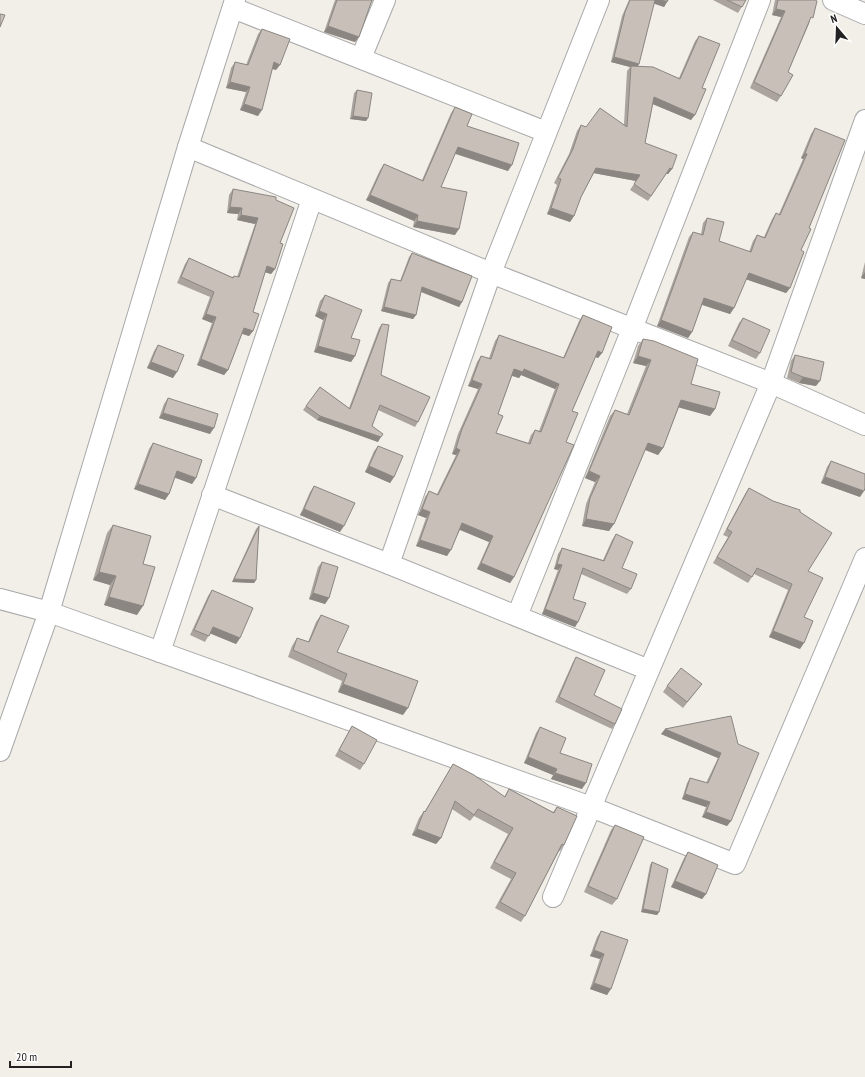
<svg xmlns="http://www.w3.org/2000/svg" width="865" height="1077" viewBox="0 0 865 1077" font-family="'PT Sans Narrow',sans-serif">
<rect width="100%" height="100%" fill="#f2efe9"/>
<g fill="none" stroke-linecap="round" stroke-linejoin="round">
<defs>
<g id="minor">
<path d="M 833,0 L 865,14"/>
<path d="M 233,8 L 546,132"/>
<path d="M 361,58 L 385,0"/>
<path d="M 188,147 L 491,273 L 771,383 L 865,425"/>
<path d="M 212,495 L 389,564 L 649,670"/>
<path d="M 389,564 L 491,273 L 599,0"/>
<path d="M 0,599 L 49,612 L 591,807 L 735,864 L 865,558"/>
<path d="M 517,616 L 632,329 L 760,0"/>
<path d="M 160,652 L 312,199"/>
<path d="M 0,751 L 49,612 L 188,147 L 235,0"/>
<path d="M 553,897 L 771,383 L 865,120"/>
</g>
</defs>
<use href="#minor" stroke="#a9a9a9" stroke-width="22"/>
<use href="#minor" stroke="#fff" stroke-width="20"/>
</g>
<g fill="#aba49e" fill-rule="evenodd">
<path d="M 335,0 L 373,0 L 371,3 L 355,42 L 324,32 Z"/>
<path d="M 629,0 L 668,0 L 664,7 L 654,3 L 639,64 L 638,66 L 679,78 L 695,41 L 699,36 L 702,88 L 691,120 L 653,104 L 645,143 L 672,169 L 668,174 L 666,174 L 648,201 L 630,190 L 636,181 L 594,173 L 581,197 L 574,216 L 570,222 L 547,214 L 557,185 L 554,183 L 569,154 L 577,131 L 581,125 L 586,127 L 624,124 L 627,71 L 630,67 L 611,62 L 622,16 Z"/>
<path d="M 713,0 L 746,0 L 738,13 Z"/>
<path d="M 775,0 L 815,0 L 809,24 L 788,72 L 781,96 L 777,102 L 750,88 L 781,17 L 772,15 Z"/>
<path d="M 262,29 L 276,70 L 272,69 L 258,116 L 240,110 L 246,92 L 226,88 L 231,68 L 235,62 L 246,65 L 258,34 Z"/>
<path d="M 357,90 L 368,118 L 366,121 L 350,119 L 354,93 Z"/>
<path d="M 455,107 L 467,126 L 508,171 L 455,154 L 441,187 L 455,235 L 413,227 L 414,221 L 366,200 L 380,170 L 384,164 L 422,180 L 451,113 Z"/>
<path d="M 815,128 L 809,228 L 801,250 L 790,288 L 786,293 L 746,279 L 734,308 L 730,314 L 702,305 L 692,332 L 688,338 L 657,326 L 689,237 L 693,232 L 701,234 L 703,223 L 707,218 L 719,241 L 749,252 L 753,241 L 757,235 L 764,237 L 772,219 L 776,213 L 779,214 L 803,159 L 801,158 L 811,134 Z"/>
<path d="M 233,189 L 276,200 L 280,243 L 275,269 L 271,274 L 265,272 L 253,312 L 253,331 L 249,336 L 242,334 L 228,370 L 224,375 L 197,365 L 212,323 L 202,319 L 210,297 L 177,283 L 185,264 L 189,258 L 232,277 L 234,276 L 237,277 L 255,224 L 237,220 L 238,214 L 227,213 L 229,195 Z"/>
<path d="M 412,253 L 462,302 L 459,307 L 421,292 L 416,315 L 413,319 L 381,311 L 388,283 L 391,279 L 400,281 L 409,257 Z"/>
<path d="M 865,262 L 865,279 L 861,278 Z"/>
<path d="M 325,295 L 351,338 L 355,356 L 351,362 L 314,352 L 323,320 L 315,316 L 320,301 Z"/>
<path d="M 583,315 L 602,353 L 598,358 L 595,357 L 572,411 L 514,577 L 510,583 L 477,569 L 489,542 L 460,530 L 447,556 L 416,546 L 426,518 L 418,515 L 425,497 L 429,491 L 437,494 L 456,455 L 452,454 L 458,434 L 478,389 L 468,386 L 477,362 L 481,356 L 489,358 L 495,341 L 499,335 L 563,358 L 579,321 ZM 521,375 L 555,389 L 539,431 L 535,430 L 531,435 L 528,443 L 496,433 L 498,414 L 512,376 L 519,378 Z"/>
<path d="M 743,318 L 760,353 L 756,359 L 728,346 L 739,323 Z"/>
<path d="M 382,324 L 381,375 L 418,422 L 415,427 L 378,410 L 372,426 L 378,442 L 317,420 L 303,410 L 320,387 L 349,408 L 379,328 Z"/>
<path d="M 643,339 L 691,384 L 715,409 L 710,416 L 679,407 L 663,448 L 658,455 L 645,450 L 609,531 L 582,526 L 586,504 L 595,482 L 585,478 L 610,416 L 615,410 L 627,414 L 646,366 L 633,363 L 638,346 Z"/>
<path d="M 158,345 L 173,378 L 147,368 L 154,351 Z"/>
<path d="M 795,355 L 816,386 L 799,383 L 787,378 L 791,361 Z"/>
<path d="M 168,398 L 210,434 L 159,418 L 164,404 Z"/>
<path d="M 153,443 L 196,478 L 192,484 L 175,477 L 169,494 L 165,500 L 134,489 L 149,449 Z"/>
<path d="M 378,446 L 394,477 L 390,483 L 365,472 L 374,451 Z"/>
<path d="M 831,461 L 860,497 L 821,483 L 827,467 Z"/>
<path d="M 314,486 L 340,532 L 300,515 L 310,492 Z"/>
<path d="M 749,488 L 773,501 L 800,512 L 808,571 L 804,617 L 800,649 L 769,637 L 788,590 L 754,574 L 748,583 L 713,563 L 728,537 L 723,535 L 745,494 Z"/>
<path d="M 113,525 L 143,564 L 137,615 L 104,605 L 110,585 L 93,580 L 107,533 Z"/>
<path d="M 259,526 L 256,580 L 254,583 L 232,582 L 256,529 Z"/>
<path d="M 616,534 L 622,568 L 631,589 L 627,594 L 581,574 L 573,599 L 578,622 L 575,627 L 542,614 L 558,570 L 554,569 L 558,554 L 562,548 L 603,560 L 612,540 Z"/>
<path d="M 322,562 L 329,598 L 325,604 L 309,599 L 318,567 Z"/>
<path d="M 212,590 L 240,638 L 236,644 L 210,633 L 205,642 L 190,635 L 208,596 Z"/>
<path d="M 321,615 L 337,652 L 403,715 L 338,692 L 342,681 L 288,657 L 292,646 L 297,638 L 308,642 L 316,622 Z"/>
<path d="M 576,657 L 594,695 L 615,724 L 612,729 L 555,702 L 573,662 Z"/>
<path d="M 702,684 L 683,708 L 663,692 L 667,686 Z"/>
<path d="M 731,716 L 731,821 L 727,826 L 702,817 L 706,807 L 682,799 L 687,783 L 690,778 L 706,783 L 718,758 L 661,734 Z"/>
<path d="M 352,726 L 364,764 L 360,770 L 335,756 Z"/>
<path d="M 540,727 L 560,753 L 582,789 L 551,779 L 553,775 L 524,763 L 536,733 Z"/>
<path d="M 453,764 L 504,797 L 509,789 L 553,812 L 557,807 L 564,845 L 560,851 L 559,851 L 525,916 L 521,922 L 495,908 L 511,879 L 490,868 L 508,834 L 474,816 L 470,821 L 452,809 L 441,838 L 436,844 L 412,835 L 419,818 L 424,811 L 425,811 L 449,771 Z"/>
<path d="M 615,825 L 617,899 L 612,905 L 584,892 L 611,830 Z"/>
<path d="M 688,852 L 706,894 L 702,899 L 671,887 L 684,858 Z"/>
<path d="M 652,862 L 659,912 L 657,915 L 641,912 L 650,865 Z"/>
<path d="M 601,931 L 628,940 L 607,995 L 590,989 L 600,959 L 590,956 L 597,937 Z"/>
</g>
<g fill="#8b8681">
<path d="M 654,0 L 661,0 L 667,2 L 664,7 L 652,3 Z"/>
<path d="M 776,9 L 785,11 L 781,17 L 772,15 Z"/>
<path d="M 328,26 L 359,37 L 355,42 L 324,32 Z"/>
<path d="M 614,57 L 639,64 L 636,69 L 631,66 L 630,67 L 611,62 Z"/>
<path d="M 274,62 L 280,65 L 276,70 L 270,68 Z"/>
<path d="M 230,82 L 250,87 L 246,92 L 226,88 Z"/>
<path d="M 654,97 L 695,115 L 691,120 L 650,103 Z"/>
<path d="M 244,104 L 262,110 L 258,116 L 240,110 Z"/>
<path d="M 353,116 L 368,118 L 366,121 L 350,119 Z"/>
<path d="M 458,147 L 512,165 L 508,171 L 454,153 Z"/>
<path d="M 805,153 L 807,154 L 803,159 L 801,158 Z"/>
<path d="M 596,168 L 640,175 L 636,181 L 593,173 Z"/>
<path d="M 670,168 L 672,169 L 668,174 L 666,174 Z"/>
<path d="M 370,195 L 418,215 L 414,221 L 366,200 Z"/>
<path d="M 230,207 L 242,208 L 238,214 L 227,213 Z"/>
<path d="M 551,208 L 574,216 L 570,222 L 547,214 Z"/>
<path d="M 241,215 L 258,218 L 255,224 L 237,220 Z"/>
<path d="M 417,221 L 459,229 L 455,235 L 413,227 Z"/>
<path d="M 267,266 L 275,269 L 271,274 L 264,272 Z"/>
<path d="M 865,272 L 865,279 L 861,278 Z"/>
<path d="M 749,273 L 790,288 L 786,293 L 745,279 Z"/>
<path d="M 422,287 L 462,302 L 459,307 L 419,291 Z"/>
<path d="M 704,298 L 734,308 L 730,314 L 700,304 Z"/>
<path d="M 384,307 L 416,315 L 413,319 L 381,311 Z"/>
<path d="M 319,311 L 327,314 L 323,320 L 315,316 Z"/>
<path d="M 206,314 L 216,317 L 212,323 L 202,319 Z"/>
<path d="M 661,320 L 692,332 L 688,338 L 657,326 Z"/>
<path d="M 244,328 L 253,331 L 249,336 L 240,333 Z"/>
<path d="M 318,346 L 355,356 L 351,362 L 314,352 Z"/>
<path d="M 598,351 L 602,353 L 598,358 L 594,356 Z"/>
<path d="M 638,356 L 651,360 L 646,366 L 633,363 Z"/>
<path d="M 201,359 L 228,370 L 224,375 L 197,365 Z"/>
<path d="M 151,362 L 177,372 L 173,378 L 147,368 Z"/>
<path d="M 514,369 L 524,369 L 559,384 L 555,389 L 521,375 L 519,378 L 510,375 Z"/>
<path d="M 803,377 L 820,381 L 816,386 L 799,383 Z"/>
<path d="M 472,380 L 482,384 L 478,389 L 468,386 Z"/>
<path d="M 681,400 L 715,409 L 710,416 L 677,407 Z"/>
<path d="M 163,413 L 214,428 L 210,434 L 159,418 Z"/>
<path d="M 320,416 L 381,437 L 378,442 L 317,420 Z"/>
<path d="M 648,443 L 663,448 L 658,455 L 643,449 Z"/>
<path d="M 456,448 L 460,450 L 456,455 L 452,454 Z"/>
<path d="M 369,466 L 394,477 L 390,483 L 365,472 Z"/>
<path d="M 177,471 L 196,478 L 192,484 L 173,477 Z"/>
<path d="M 589,471 L 600,476 L 595,482 L 585,478 Z"/>
<path d="M 825,477 L 864,491 L 860,497 L 821,483 Z"/>
<path d="M 138,484 L 169,494 L 165,500 L 134,489 Z"/>
<path d="M 304,509 L 344,526 L 340,532 L 300,515 Z"/>
<path d="M 422,509 L 430,512 L 426,518 L 418,515 Z"/>
<path d="M 586,519 L 614,524 L 609,531 L 582,526 Z"/>
<path d="M 462,523 L 493,536 L 489,542 L 458,529 Z"/>
<path d="M 420,540 L 451,550 L 447,556 L 416,546 Z"/>
<path d="M 481,563 L 514,577 L 510,583 L 477,569 Z"/>
<path d="M 557,564 L 562,565 L 558,570 L 554,569 Z"/>
<path d="M 99,572 L 116,576 L 110,585 L 93,580 Z"/>
<path d="M 234,579 L 256,580 L 254,583 L 232,582 Z"/>
<path d="M 313,593 L 329,598 L 325,604 L 309,599 Z"/>
<path d="M 109,597 L 143,606 L 137,615 L 104,605 Z"/>
<path d="M 545,609 L 578,622 L 575,627 L 542,614 Z"/>
<path d="M 213,627 L 240,638 L 236,644 L 209,633 Z"/>
<path d="M 773,631 L 804,643 L 800,649 L 769,637 Z"/>
<path d="M 343,684 L 408,708 L 403,715 L 338,692 Z"/>
<path d="M 665,729 L 721,753 L 718,758 L 661,734 Z"/>
<path d="M 528,757 L 557,769 L 553,775 L 524,763 Z"/>
<path d="M 555,773 L 586,783 L 582,789 L 551,779 Z"/>
<path d="M 685,794 L 710,802 L 706,807 L 682,799 Z"/>
<path d="M 706,812 L 731,821 L 727,826 L 702,817 Z"/>
<path d="M 417,829 L 441,838 L 436,844 L 412,835 Z"/>
<path d="M 675,881 L 706,894 L 702,899 L 671,887 Z"/>
<path d="M 643,909 L 659,912 L 657,915 L 641,912 Z"/>
<path d="M 594,950 L 604,954 L 600,959 L 590,956 Z"/>
<path d="M 594,983 L 611,989 L 607,995 L 590,989 Z"/>
</g>
<g fill="#c7bfb8" stroke="#8b8681" fill-rule="evenodd">
<path d="M 337,0 L 372,0 L 359,37 L 328,26 Z"/>
<path d="M 630,0 L 655,0 L 639,64 L 614,57 L 625,12 Z"/>
<path d="M 661,0 L 668,0 L 667,2 Z"/>
<path d="M 727,0 L 746,0 L 742,7 Z"/>
<path d="M 778,0 L 815,0 L 817,1 L 813,18 L 811,17 L 788,72 L 793,75 L 781,96 L 754,82 L 785,11 L 776,9 Z"/>
<path d="M 0,14 L 5,15 L 0,27 Z"/>
<path d="M 262,29 L 290,39 L 280,65 L 274,62 L 262,110 L 244,104 L 250,87 L 230,82 L 235,62 L 248,65 Z"/>
<path d="M 699,36 L 720,44 L 702,88 L 706,89 L 695,115 L 654,97 L 645,143 L 677,155 L 672,169 L 670,168 L 651,196 L 634,184 L 640,175 L 596,168 L 581,197 L 574,216 L 551,208 L 561,179 L 558,178 L 573,149 L 581,125 L 586,127 L 600,108 L 627,127 L 631,66 L 653,67 L 680,79 Z"/>
<path d="M 357,90 L 372,93 L 368,118 L 353,116 Z"/>
<path d="M 455,107 L 472,114 L 467,126 L 519,143 L 512,165 L 458,147 L 441,187 L 467,192 L 459,229 L 417,221 L 418,215 L 370,195 L 384,164 L 423,181 Z"/>
<path d="M 815,128 L 845,140 L 809,228 L 811,229 L 801,250 L 804,252 L 790,288 L 749,273 L 734,308 L 704,298 L 692,332 L 661,320 L 693,232 L 703,235 L 707,218 L 724,222 L 719,241 L 751,252 L 757,235 L 765,238 L 776,213 L 780,215 L 807,154 L 805,153 Z"/>
<path d="M 233,189 L 276,197 L 276,200 L 294,208 L 280,243 L 283,244 L 275,269 L 267,266 L 253,312 L 259,314 L 253,331 L 244,328 L 228,370 L 201,359 L 216,317 L 206,314 L 214,292 L 181,277 L 189,258 L 233,278 L 234,276 L 239,277 L 258,218 L 241,215 L 242,208 L 230,207 Z"/>
<path d="M 412,253 L 472,276 L 462,302 L 422,287 L 416,315 L 384,307 L 391,279 L 401,281 Z"/>
<path d="M 325,295 L 362,310 L 351,338 L 360,340 L 355,356 L 318,346 L 327,314 L 319,311 Z"/>
<path d="M 583,315 L 612,327 L 602,353 L 598,351 L 572,411 L 578,413 L 566,442 L 574,445 L 514,577 L 481,563 L 493,536 L 462,523 L 451,550 L 420,540 L 430,512 L 422,509 L 429,491 L 438,495 L 460,450 L 456,448 L 462,429 L 482,384 L 472,380 L 481,356 L 491,359 L 499,335 L 564,358 ZM 514,369 L 523,372 L 524,369 L 559,384 L 541,432 L 535,430 L 530,444 L 496,433 L 503,416 L 498,414 Z"/>
<path d="M 743,318 L 770,330 L 760,353 L 732,340 Z"/>
<path d="M 382,324 L 389,325 L 381,375 L 430,397 L 418,422 L 380,405 L 372,426 L 383,434 L 381,437 L 320,416 L 306,406 L 320,387 L 350,409 Z"/>
<path d="M 643,339 L 654,341 L 698,359 L 691,384 L 720,392 L 715,409 L 681,400 L 663,448 L 648,443 L 614,524 L 586,519 L 590,498 L 600,476 L 589,471 L 597,452 L 615,410 L 629,415 L 651,360 L 638,356 Z"/>
<path d="M 158,345 L 184,355 L 177,372 L 151,362 Z"/>
<path d="M 795,355 L 824,362 L 820,381 L 803,377 L 791,372 Z"/>
<path d="M 168,398 L 218,414 L 214,428 L 163,413 Z"/>
<path d="M 153,443 L 202,460 L 196,478 L 177,471 L 169,494 L 138,484 Z"/>
<path d="M 378,446 L 403,456 L 394,477 L 369,466 Z"/>
<path d="M 831,461 L 865,474 L 865,488 L 864,491 L 825,477 Z"/>
<path d="M 314,486 L 355,503 L 344,526 L 304,509 Z"/>
<path d="M 749,488 L 773,501 L 800,510 L 800,512 L 832,533 L 808,571 L 823,578 L 804,617 L 813,621 L 804,643 L 773,631 L 792,584 L 757,568 L 752,577 L 717,557 L 732,532 L 727,529 Z"/>
<path d="M 113,525 L 151,536 L 143,564 L 155,567 L 143,606 L 109,597 L 116,576 L 99,572 Z"/>
<path d="M 259,526 L 256,580 L 234,579 Z"/>
<path d="M 616,534 L 633,542 L 622,568 L 637,574 L 631,589 L 583,568 L 573,599 L 586,603 L 578,622 L 545,609 L 562,565 L 557,564 L 562,548 L 604,561 Z"/>
<path d="M 322,562 L 338,567 L 329,598 L 313,593 Z"/>
<path d="M 212,590 L 253,608 L 240,638 L 213,627 L 209,636 L 194,630 Z"/>
<path d="M 321,615 L 349,626 L 337,652 L 418,681 L 408,708 L 343,684 L 347,674 L 293,650 L 297,638 L 309,642 Z"/>
<path d="M 576,657 L 605,670 L 594,695 L 622,709 L 615,724 L 559,697 Z"/>
<path d="M 681,668 L 702,684 L 687,702 L 667,686 Z"/>
<path d="M 731,716 L 738,744 L 759,753 L 731,821 L 706,812 L 710,802 L 685,794 L 690,778 L 708,783 L 721,753 L 665,729 Z"/>
<path d="M 352,726 L 377,740 L 364,764 L 339,750 Z"/>
<path d="M 540,727 L 566,738 L 560,753 L 592,764 L 586,783 L 555,773 L 557,769 L 528,757 Z"/>
<path d="M 453,764 L 474,775 L 505,797 L 509,789 L 554,813 L 557,807 L 577,816 L 564,845 L 562,844 L 525,916 L 500,902 L 516,873 L 494,862 L 513,828 L 478,809 L 474,815 L 455,801 L 441,838 L 417,829 L 424,811 L 425,812 Z"/>
<path d="M 615,825 L 644,837 L 617,899 L 588,886 Z"/>
<path d="M 688,852 L 718,865 L 706,894 L 675,881 Z"/>
<path d="M 652,862 L 668,869 L 659,912 L 643,909 Z"/>
<path d="M 601,931 L 628,940 L 611,989 L 594,983 L 604,954 L 594,950 Z"/>
</g>
<g transform="translate(837 28) rotate(341)" stroke="#ffffff" stroke-width="3" paint-order="stroke">
<path d="M0-3L7 15L0 10L-7 15Z" fill="#222222"/>
<text y="-6" font-size="11" font-weight="bold" text-anchor="middle" fill="#222222">N</text>
</g>
<path d="M10 1061v6h61v-6" fill="none" stroke="#222222" stroke-width="2"/>
<text x="16" y="1061" font-size="12" fill="#222222" stroke="#ffffff" stroke-width="3" paint-order="stroke">20 m</text>
</svg>
